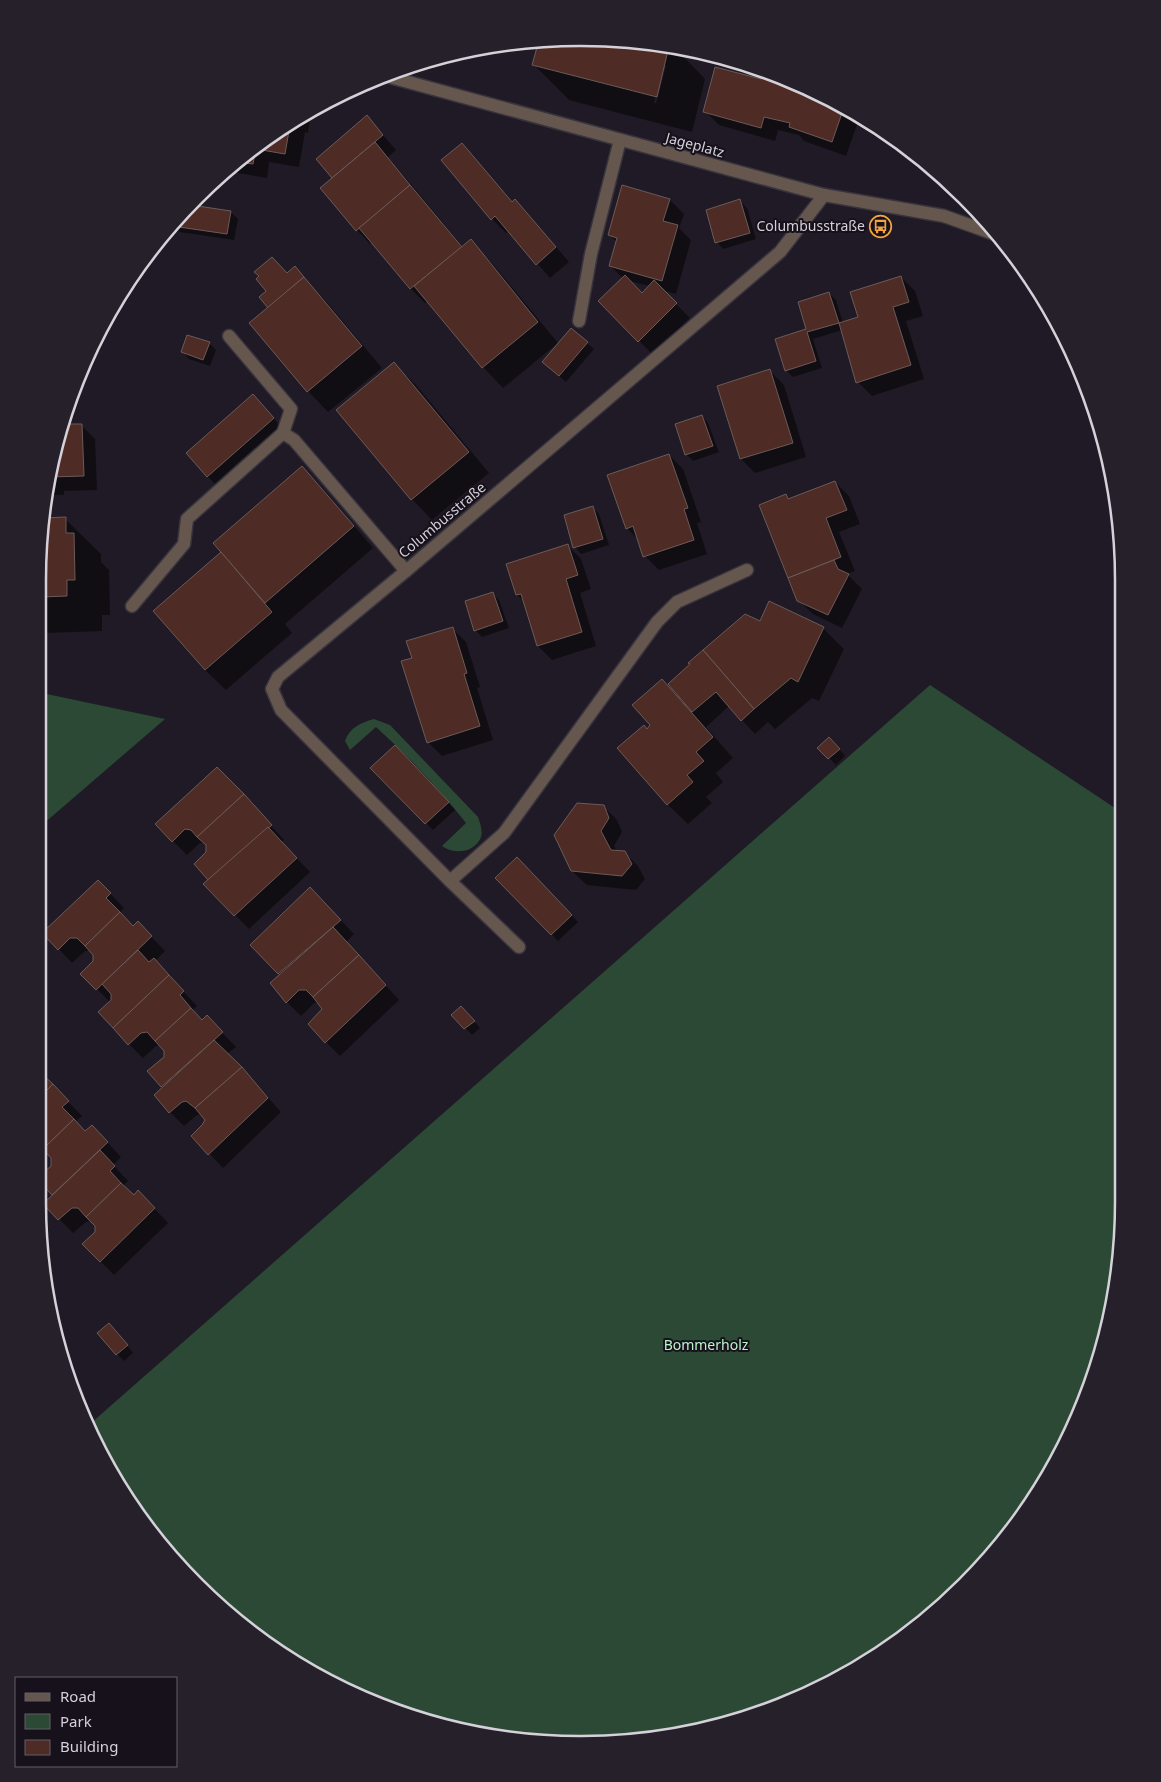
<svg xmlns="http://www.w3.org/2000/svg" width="1161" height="1782" viewBox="0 0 1161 1782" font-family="'Noto Sans',sans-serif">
<rect width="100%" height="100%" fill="#1f1a25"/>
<g fill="#2b4935">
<path d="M 930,685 L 1121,812 L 1119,1272 L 1082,1410 L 1051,1473 L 989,1559 L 882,1653 L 789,1703 L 721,1726 L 651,1740 L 545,1743 L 406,1716 L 309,1672 L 250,1632 L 196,1585 L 129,1503 L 90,1424 Z"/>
<path d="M 42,693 L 165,719 L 42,825 Z"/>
<path d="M 374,719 L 390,725 L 478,817 C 480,823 483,831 481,837 C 475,853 454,855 442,846 L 466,823 C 439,789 408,756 376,727 L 350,750 L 345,741 C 349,728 362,722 374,719 Z"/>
</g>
<g fill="#0007" fill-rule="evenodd">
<path d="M 540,39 L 651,42 L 674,47 L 705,79 L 692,132 L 569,100 L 533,64 ZM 663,66 L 666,66 L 656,103 L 654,103 Z"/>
<path d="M 765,71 L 852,110 L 860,116 L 846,156 L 804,141 L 799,135 L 778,130 L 775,141 L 719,125 L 705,111 L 762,81 Z"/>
<path d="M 311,112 L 308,133 L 305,132 L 299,167 L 269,162 L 267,178 L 238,173 L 232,167 L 250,150 Z"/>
<path d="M 367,117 L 396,150 L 388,157 L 463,247 L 470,241 L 491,262 L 558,343 L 503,388 L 483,367 L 428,301 L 425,303 L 411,289 L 373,242 L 370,244 L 357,230 L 334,178 Z"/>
<path d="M 462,145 L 513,203 L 515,201 L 529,215 L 569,262 L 550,278 L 509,231 L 506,233 L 492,219 Z"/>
<path d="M 670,200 L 684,214 L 679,228 L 691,240 L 676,294 L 662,290 L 690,318 L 653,355 L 600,301 L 623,278 L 610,266 L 617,242 L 610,235 ZM 629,281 L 650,286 L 642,294 Z"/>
<path d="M 740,201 L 747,208 L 756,239 L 723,249 L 717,242 Z"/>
<path d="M 193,203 L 196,207 L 231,212 L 238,219 L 234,240 L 180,232 L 173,225 L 174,221 Z"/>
<path d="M 287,274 L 310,285 L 324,299 L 382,368 L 328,412 L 308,391 L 270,307 Z"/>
<path d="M 901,277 L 915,291 L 923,316 L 906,321 L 924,379 L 872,396 L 858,382 L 842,330 L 813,339 L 822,368 L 793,377 L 786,370 L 829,293 L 836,300 L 843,323 L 859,318 Z"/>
<path d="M 209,343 L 216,350 L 210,366 L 189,359 L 183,352 Z"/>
<path d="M 587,343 L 594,349 L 566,382 L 550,369 Z"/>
<path d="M 394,364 L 415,384 L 489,473 L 432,520 L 412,499 Z"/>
<path d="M 770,371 L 784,385 L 806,457 L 755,473 L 741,459 L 718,387 Z"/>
<path d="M 253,396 L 287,433 L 221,490 L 207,476 Z"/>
<path d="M 702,416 L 708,423 L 719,452 L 693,461 L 686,454 Z"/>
<path d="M 62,425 L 81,425 L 95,439 L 97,490 L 64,491 L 64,495 L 45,495 Z"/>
<path d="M 669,455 L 683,469 L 701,522 L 697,523 L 707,554 L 659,570 L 645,556 L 639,541 L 627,528 Z"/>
<path d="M 302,467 L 322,488 L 373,548 L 285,624 L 292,633 L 226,690 L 205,670 L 223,552 Z"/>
<path d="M 835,482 L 849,496 L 860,524 L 839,532 L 855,571 L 847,574 L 862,589 L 842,628 L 813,614 L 798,600 L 761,505 L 785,496 L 790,500 Z"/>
<path d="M 592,507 L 599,514 L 609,545 L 581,554 L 575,547 Z"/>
<path d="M 42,519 L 65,519 L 101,554 L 101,562 L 109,570 L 110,615 L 102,615 L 102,631 L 45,633 L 42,630 Z"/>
<path d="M 567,545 L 581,559 L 591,589 L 580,593 L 596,646 L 552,660 L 538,646 L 525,602 L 517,595 L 508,565 Z"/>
<path d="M 492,593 L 499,600 L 509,628 L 482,637 L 475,630 Z"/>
<path d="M 760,622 L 823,628 L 844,649 L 819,701 L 812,698 L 775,729 L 768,722 L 755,734 L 729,706 L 706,727 L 733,758 L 716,773 L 723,782 L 706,797 L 712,803 L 688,824 L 667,804 L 647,730 L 652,726 L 668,686 L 692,664 Z"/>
<path d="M 452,628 L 466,642 L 480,687 L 477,688 L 493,740 L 442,756 L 428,742 L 413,659 Z"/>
<path d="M 42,637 L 46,641 L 43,653 L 42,652 Z"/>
<path d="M 836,745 L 845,756 L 836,765 L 819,748 Z"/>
<path d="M 395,746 L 455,810 L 433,830 L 372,768 Z"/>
<path d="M 231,782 L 284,840 L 281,842 L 310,872 L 249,929 L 205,884 L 210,881 L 207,846 L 204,843 L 200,843 L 187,855 L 173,841 Z"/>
<path d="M 603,806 L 617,820 L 622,832 L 614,846 L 617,851 L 624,852 L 638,866 L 645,879 L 636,890 L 587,885 L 572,871 Z"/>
<path d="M 517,859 L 578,922 L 558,941 L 497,878 Z"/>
<path d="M 98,881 L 124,908 L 119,913 L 133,927 L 138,923 L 165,951 L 155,961 L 197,1006 L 193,1010 L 203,1021 L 207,1017 L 236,1047 L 227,1054 L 255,1083 L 281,1112 L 223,1168 L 193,1136 L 203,1126 L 206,1120 L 201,1114 L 197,1115 L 184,1126 L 170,1112 L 163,1087 L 149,1071 L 165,1057 L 165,1050 L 161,1046 L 156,1046 L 143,1058 L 129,1044 L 110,1002 L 82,974 L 94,962 L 95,954 L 92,951 L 85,951 L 72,963 L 59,949 Z"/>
<path d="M 324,903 L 354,934 L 346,942 L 399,1000 L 340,1056 L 326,1042 L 323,1009 L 321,1003 L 314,1003 L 301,1016 L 287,1002 L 280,974 L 252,945 Z"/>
<path d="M 468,1014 L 480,1028 L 472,1035 L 453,1015 Z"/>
<path d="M 42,1058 L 46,1062 L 42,1066 Z"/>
<path d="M 42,1075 L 82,1116 L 75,1122 L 86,1133 L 106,1141 L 121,1157 L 113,1165 L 128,1181 L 123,1186 L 134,1197 L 152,1206 L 168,1223 L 114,1275 L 84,1245 L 96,1232 L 96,1225 L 92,1221 L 86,1222 L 73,1233 L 45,1204 L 54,1196 L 42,1182 L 52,1166 L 53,1158 L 49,1154 L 42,1154 Z"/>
<path d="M 116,1331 L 133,1353 L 124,1361 L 117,1354 Z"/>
</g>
<g fill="#4f2b25" stroke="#6b5b58">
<path d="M 545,39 L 651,42 L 669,46 L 657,97 L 532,65 L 539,40 Z"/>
<path d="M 715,67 L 761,79 L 763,70 L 844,107 L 832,142 L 789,127 L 790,123 L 764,117 L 761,128 L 703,112 Z"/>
<path d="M 367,115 L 383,135 L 332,178 L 316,159 Z"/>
<path d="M 290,125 L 285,154 L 256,149 L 253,164 L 237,162 L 250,150 Z"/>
<path d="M 375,142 L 410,185 L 356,231 L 320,188 Z"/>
<path d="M 462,143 L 512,202 L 515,199 L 556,247 L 536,265 L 495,216 L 491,220 L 441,160 Z"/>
<path d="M 410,185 L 462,247 L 410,289 L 359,228 Z"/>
<path d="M 622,185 L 670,199 L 663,221 L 678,225 L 662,281 L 609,266 L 617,238 L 608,235 Z"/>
<path d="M 740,199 L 750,233 L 715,243 L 706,210 Z"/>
<path d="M 191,205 L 231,211 L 227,234 L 172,226 L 172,222 Z"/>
<path d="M 471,239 L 538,322 L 482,368 L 414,286 Z"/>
<path d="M 272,257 L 287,273 L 295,266 L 304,277 L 268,308 L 259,297 L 266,291 L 256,279 L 259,276 L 254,272 Z"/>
<path d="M 625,275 L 642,293 L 654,280 L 677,303 L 638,342 L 598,301 Z"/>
<path d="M 901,276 L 909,302 L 893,307 L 911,365 L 856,383 L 839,323 L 858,317 L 850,292 Z"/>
<path d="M 304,277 L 362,346 L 307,392 L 249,323 Z"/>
<path d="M 829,292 L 839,323 L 807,332 L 816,361 L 785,371 L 775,339 L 806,329 L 798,302 Z"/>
<path d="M 571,328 L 588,342 L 559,376 L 542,362 Z"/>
<path d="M 187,335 L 210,342 L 203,360 L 181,352 Z"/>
<path d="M 394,362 L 469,452 L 411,500 L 336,410 Z"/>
<path d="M 770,369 L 793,443 L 740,459 L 717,386 Z"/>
<path d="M 253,394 L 274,418 L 207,477 L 186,453 Z"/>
<path d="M 702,415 L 713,446 L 685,455 L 675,424 Z"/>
<path d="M 62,424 L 82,424 L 84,476 L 50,477 L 50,481 L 49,481 Z"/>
<path d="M 669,454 L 688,508 L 684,509 L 694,540 L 643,557 L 633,526 L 626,529 L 607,475 Z"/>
<path d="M 302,466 L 354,526 L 265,603 L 213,543 Z"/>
<path d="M 835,481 L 847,510 L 826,518 L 841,557 L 788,578 L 759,505 L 786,494 L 788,499 Z"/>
<path d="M 593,506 L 603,539 L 573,548 L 564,515 Z"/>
<path d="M 66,517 L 66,533 L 74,533 L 75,580 L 67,580 L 67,596 L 42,597 L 42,518 Z"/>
<path d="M 568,544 L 578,575 L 566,579 L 582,632 L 537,646 L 521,594 L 516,595 L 506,564 Z"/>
<path d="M 221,552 L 272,612 L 205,670 L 153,611 Z"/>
<path d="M 834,560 L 838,569 L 849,574 L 828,615 L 797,601 L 788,578 Z"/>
<path d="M 493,592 L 503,621 L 474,631 L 465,601 Z"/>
<path d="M 769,601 L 824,627 L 798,682 L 791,678 L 754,709 L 703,650 L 745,614 L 760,621 Z"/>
<path d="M 453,627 L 467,673 L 464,674 L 480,726 L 427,743 L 401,661 L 412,658 L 406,641 Z"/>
<path d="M 703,650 L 754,709 L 741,721 L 716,692 L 692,712 L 668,684 L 690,664 L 688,663 Z"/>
<path d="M 662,679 L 713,737 L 696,752 L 704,761 L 687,775 L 693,782 L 667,805 L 617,748 L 644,725 L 647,729 L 650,725 L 632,705 Z"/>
<path d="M 829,737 L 840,749 L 828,759 L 817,748 Z"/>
<path d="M 395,745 L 449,802 L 425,824 L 370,768 Z"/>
<path d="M 217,767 L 244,794 L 197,837 L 191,830 L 185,829 L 172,842 L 155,824 Z"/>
<path d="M 244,794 L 272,825 L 208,880 L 194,864 L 206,852 L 206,845 L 197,837 Z"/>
<path d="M 577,803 L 604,805 L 609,818 L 601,831 L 611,850 L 625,851 L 632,864 L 622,876 L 571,871 L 554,835 Z"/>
<path d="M 268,827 L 297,858 L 234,916 L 203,884 Z"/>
<path d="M 517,857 L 572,915 L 551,935 L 495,878 Z"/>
<path d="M 98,880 L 111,893 L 106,898 L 120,912 L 85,946 L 77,938 L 70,938 L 58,950 L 42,933 Z"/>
<path d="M 310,887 L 341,920 L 278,974 L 250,945 Z"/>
<path d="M 120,912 L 133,926 L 138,921 L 152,936 L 96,990 L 80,974 L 93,961 L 93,955 L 85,946 Z"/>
<path d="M 333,927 L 359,955 L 313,997 L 306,990 L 299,990 L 286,1003 L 270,983 Z"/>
<path d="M 138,950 L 149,962 L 154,958 L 169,975 L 113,1028 L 98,1012 L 111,1000 L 111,994 L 102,984 Z"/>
<path d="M 359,955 L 386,985 L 325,1043 L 308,1024 L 322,1009 L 313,997 Z"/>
<path d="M 169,975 L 184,991 L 180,995 L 191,1008 L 155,1041 L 147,1032 L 141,1033 L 128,1045 L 113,1028 Z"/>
<path d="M 461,1006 L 475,1021 L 464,1029 L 451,1015 Z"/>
<path d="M 191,1008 L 202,1020 L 207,1015 L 223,1032 L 161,1087 L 147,1071 L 164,1057 L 164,1051 L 155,1041 Z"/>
<path d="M 214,1040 L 242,1067 L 195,1108 L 186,1101 L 182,1102 L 169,1113 L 154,1095 Z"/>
<path d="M 242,1067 L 268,1098 L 208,1155 L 191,1136 L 202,1125 L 205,1120 L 195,1108 Z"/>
<path d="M 42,1074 L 53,1084 L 42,1095 Z"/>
<path d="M 53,1084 L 69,1101 L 62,1107 L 74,1119 L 43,1149 L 42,1095 Z"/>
<path d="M 74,1119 L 85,1131 L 92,1125 L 108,1142 L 52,1195 L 42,1184 L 42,1174 L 51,1166 L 51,1158 L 43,1149 Z"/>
<path d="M 100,1150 L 115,1166 L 110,1171 L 121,1183 L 86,1217 L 78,1208 L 72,1208 L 58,1220 L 43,1204 Z"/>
<path d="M 121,1183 L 134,1195 L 138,1190 L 155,1208 L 100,1262 L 82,1244 L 95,1232 L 95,1226 L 86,1217 Z"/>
<path d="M 109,1323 L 128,1345 L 116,1355 L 97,1333 Z"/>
</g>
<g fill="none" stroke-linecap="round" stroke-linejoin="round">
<defs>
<g id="service">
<path d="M 579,321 L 591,254 L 620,140"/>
<path d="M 229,336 L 291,409 L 283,433"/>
<path d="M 132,606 L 184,544 L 187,519 L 283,433 L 294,440 L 406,571"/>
</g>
<g id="minor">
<path d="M 386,76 L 824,195 L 944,216 L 997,235"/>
<path d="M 450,881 L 504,833 L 657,622 L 677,602 L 747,570"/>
<path d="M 519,947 L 450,881 L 281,710 L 272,689 L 278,677 L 406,571 L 780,252 L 824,195"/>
</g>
</defs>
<use href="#service" stroke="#38343e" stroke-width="15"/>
<use href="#minor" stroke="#38343e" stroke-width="15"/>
<use href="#service" stroke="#66574e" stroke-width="12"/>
<use href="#minor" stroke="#66574e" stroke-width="12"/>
</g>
<defs>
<symbol id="bus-ring" viewBox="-11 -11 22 22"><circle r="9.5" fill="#16111b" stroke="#f3a442" stroke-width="1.5"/><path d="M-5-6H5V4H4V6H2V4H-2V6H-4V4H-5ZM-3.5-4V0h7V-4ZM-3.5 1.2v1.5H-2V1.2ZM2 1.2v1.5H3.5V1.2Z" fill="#f3a442"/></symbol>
</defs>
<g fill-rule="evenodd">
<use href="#bus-ring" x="868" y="214" width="25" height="25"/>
</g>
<g text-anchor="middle" stroke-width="4" stroke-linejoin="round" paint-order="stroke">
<g font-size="14" fill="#d5d1d9" stroke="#16111b">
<text transform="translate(695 145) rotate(15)" y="5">Jageplatz</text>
<text transform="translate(442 520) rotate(-40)" y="5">Columbusstraße</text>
</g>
<g font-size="14" fill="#d5d1d9" stroke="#16111b" text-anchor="end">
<text x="865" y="231">Columbusstraße</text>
</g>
<g font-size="14" fill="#b8f4c9" stroke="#16111b">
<text x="706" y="1350">Bommerholz</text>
</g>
</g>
<path d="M0 0H1161V1782H0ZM580 46H581A534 534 0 0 1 1115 580V1202A534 534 0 0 1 581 1736H580A534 534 0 0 1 46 1202V580A534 534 0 0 1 580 46Z" fill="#25202a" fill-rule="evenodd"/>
<path fill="none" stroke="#d5d1d9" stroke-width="2.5" d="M580 46H581A534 534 0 0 1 1115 580V1202A534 534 0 0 1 581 1736H580A534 534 0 0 1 46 1202V580A534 534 0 0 1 580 46Z"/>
<rect x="15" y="1677" width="162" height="90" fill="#16111b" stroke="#625e67"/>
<rect x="25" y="1693" width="25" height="8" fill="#66574e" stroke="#625e67"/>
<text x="60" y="1702" font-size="15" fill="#d5d1d9">Road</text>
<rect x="25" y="1714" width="25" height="15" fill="#2b4935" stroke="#625e67"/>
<text x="60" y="1727" font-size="15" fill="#d5d1d9">Park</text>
<rect x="25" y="1740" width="25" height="15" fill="#4f2b25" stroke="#625e67"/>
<text x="60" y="1752" font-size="15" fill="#d5d1d9">Building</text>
</svg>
